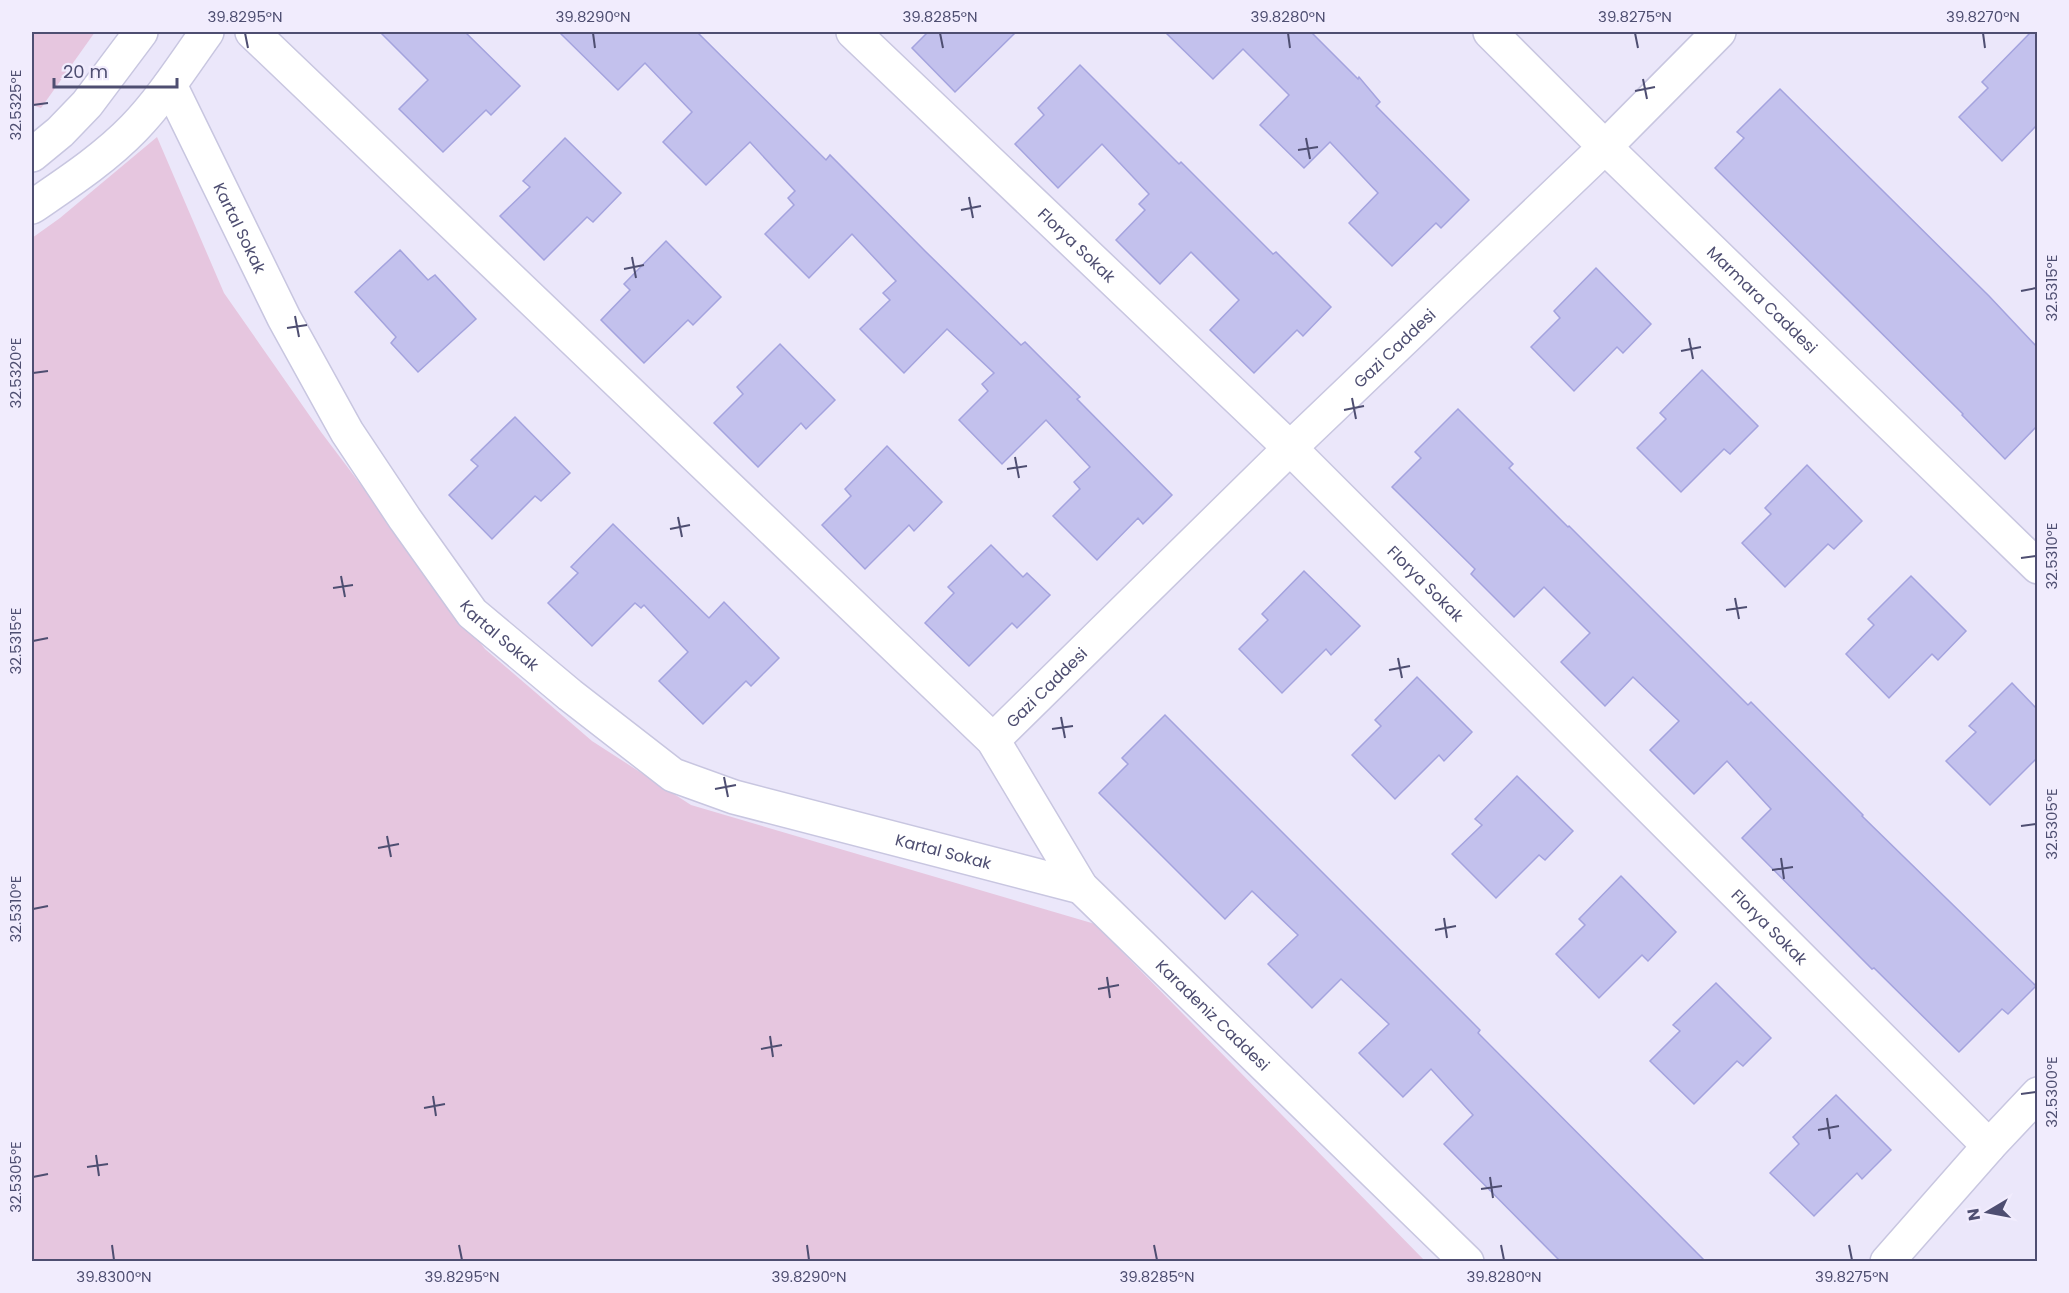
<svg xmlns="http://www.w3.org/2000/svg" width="2069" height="1293" viewBox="0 0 2069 1293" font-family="Poppins,sans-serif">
<rect width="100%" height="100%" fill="#ebe7fa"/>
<g fill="#e6c6df">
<path d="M 32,32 L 95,32 L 41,108 L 32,105 Z"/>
<path d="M 157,137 L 224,293 L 321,432 L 485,649 L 592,741 L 691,805 L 1095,924 L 1425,1261 L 32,1261 L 32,238 L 60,218 Z"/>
</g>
<g fill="#c3c1ed" stroke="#a4a3de" stroke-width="1.5">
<path d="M 380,32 L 465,32 L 520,86 L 491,115 L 486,110 L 443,152 L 399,109 L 428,80 Z"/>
<path d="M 559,32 L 697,32 L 826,160 L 830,155 L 925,251 L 1021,345 L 1025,342 L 1080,397 L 1077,399 L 1172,495 L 1143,524 L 1138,518 L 1097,560 L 1053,516 L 1080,489 L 1074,482 L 1090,467 L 1046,420 L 1002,464 L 959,420 L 988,391 L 982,384 L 994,373 L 947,329 L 904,373 L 860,329 L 890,300 L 883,293 L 896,281 L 852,234 L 809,278 L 765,234 L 794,205 L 788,198 L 795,191 L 750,142 L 706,185 L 663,142 L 692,112 L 645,63 L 618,90 Z"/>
<path d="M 928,32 L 1016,32 L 955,92 L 912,48 Z"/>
<path d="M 1165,32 L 1311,32 L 1358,79 L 1359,77 L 1380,102 L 1376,106 L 1469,200 L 1441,228 L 1436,223 L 1392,266 L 1349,223 L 1378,193 L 1330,142 L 1304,168 L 1260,125 L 1289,95 L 1243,49 L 1213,79 Z"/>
<path d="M 2031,32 L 2037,32 L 2037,125 L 2002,161 L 1959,117 L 1988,88 L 1982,82 Z"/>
<path d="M 1080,65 L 1179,164 L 1181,162 L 1273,254 L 1276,252 L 1331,307 L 1303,336 L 1297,330 L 1254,373 L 1210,330 L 1239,300 L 1191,252 L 1160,284 L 1116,240 L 1145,210 L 1139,204 L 1149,194 L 1102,144 L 1058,188 L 1015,144 L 1044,115 L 1038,108 Z"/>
<path d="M 1780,89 L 1989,296 L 2037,347 L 2037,426 L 2005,459 L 1962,415 L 1963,414 L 1715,168 L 1744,138 L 1737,132 Z"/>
<path d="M 565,138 L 621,193 L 593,222 L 587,217 L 544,260 L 500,216 L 530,187 L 523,181 Z"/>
<path d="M 666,241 L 721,297 L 693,325 L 688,320 L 644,363 L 601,320 L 630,290 L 624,284 Z"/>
<path d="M 400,250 L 428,280 L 435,275 L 476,319 L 418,372 L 391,343 L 396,337 L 355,292 Z"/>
<path d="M 1596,268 L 1651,324 L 1623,353 L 1617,347 L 1574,391 L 1531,347 L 1560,318 L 1554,311 Z"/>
<path d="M 780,344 L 835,400 L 806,429 L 801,423 L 758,467 L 714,423 L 743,394 L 737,387 Z"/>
<path d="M 1702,370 L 1758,426 L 1730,454 L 1724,449 L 1681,492 L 1637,448 L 1666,419 L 1660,413 Z"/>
<path d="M 1458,409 L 1513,464 L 1509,468 L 1568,527 L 1569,526 L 1748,705 L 1751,702 L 1863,815 L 1862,816 L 2036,986 L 2008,1014 L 2002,1009 L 1959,1052 L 1874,968 L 1872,969 L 1742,838 L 1771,809 L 1727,761 L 1694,794 L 1650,750 L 1679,721 L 1633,677 L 1605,706 L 1561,662 L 1590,633 L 1544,587 L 1514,617 L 1471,574 L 1475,569 L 1392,487 L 1421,458 L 1415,452 Z"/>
<path d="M 515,417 L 570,473 L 541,501 L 535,496 L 492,539 L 449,495 L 478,466 L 471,460 Z"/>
<path d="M 887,446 L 942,502 L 914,531 L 909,525 L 865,569 L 822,525 L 851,496 L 845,489 Z"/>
<path d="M 1807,465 L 1862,521 L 1834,549 L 1828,544 L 1785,587 L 1742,543 L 1771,514 L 1765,508 Z"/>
<path d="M 613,524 L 709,618 L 724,602 L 779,658 L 751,686 L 746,681 L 703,724 L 659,681 L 688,652 L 644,605 L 641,608 L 635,603 L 592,646 L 548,603 L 578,573 L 571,567 Z"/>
<path d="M 991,545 L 1023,577 L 1027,573 L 1050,595 L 1017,628 L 1012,623 L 969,666 L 925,623 L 954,593 L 948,587 Z"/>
<path d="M 1304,571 L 1360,626 L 1331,655 L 1326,649 L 1282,693 L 1239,649 L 1268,620 L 1262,614 Z"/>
<path d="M 1911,576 L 1966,631 L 1938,660 L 1932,654 L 1889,698 L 1846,654 L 1874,625 L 1868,619 Z"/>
<path d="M 1417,677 L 1472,732 L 1444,761 L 1439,755 L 1395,799 L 1352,755 L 1381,726 L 1375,720 Z"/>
<path d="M 2012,683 L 2037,709 L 2037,758 L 1990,805 L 1946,761 L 1976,732 L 1969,726 Z"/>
<path d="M 1165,715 L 1480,1030 L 1478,1033 L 1706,1262 L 1561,1262 L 1444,1144 L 1473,1115 L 1431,1069 L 1403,1097 L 1359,1053 L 1389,1024 L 1341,979 L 1312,1008 L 1268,964 L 1298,935 L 1252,891 L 1225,919 L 1099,793 L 1128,764 L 1122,758 Z"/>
<path d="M 1517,776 L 1573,831 L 1545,860 L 1539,855 L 1496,898 L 1452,854 L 1482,825 L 1475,819 Z"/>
<path d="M 1621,876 L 1676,932 L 1648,961 L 1642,955 L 1599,998 L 1556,954 L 1585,925 L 1579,919 Z"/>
<path d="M 1716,983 L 1771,1038 L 1743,1066 L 1737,1061 L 1694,1104 L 1650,1061 L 1680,1031 L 1673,1025 Z"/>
<path d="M 1836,1095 L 1891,1150 L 1862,1179 L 1857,1173 L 1814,1216 L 1770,1173 L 1799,1144 L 1793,1137 Z"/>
</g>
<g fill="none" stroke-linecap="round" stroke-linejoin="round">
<defs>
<g id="minor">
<path id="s1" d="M 252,32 L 993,740 L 1081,887 L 1467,1262"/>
<path id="s2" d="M 853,32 L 1290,448 L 1989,1146"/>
<path id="s3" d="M 1490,32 L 1605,147 L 2038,567"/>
<path id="s4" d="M 170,85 L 284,318 L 347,432 L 405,519 L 472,613 L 570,695 L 673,775 L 734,797 L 1081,887"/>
<path d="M 32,155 L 60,132 L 87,104 L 141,32"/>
<path d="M 32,207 C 67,183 104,159 134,128 C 162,99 184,64 207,32"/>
<path id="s5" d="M 993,740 L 1290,448 L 1605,147 L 1719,32"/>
<path d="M 1887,1262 L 1989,1146 L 2038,1094"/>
</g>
</defs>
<use href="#minor" stroke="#c8c6e0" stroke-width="36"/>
<use href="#minor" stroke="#fff" stroke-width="33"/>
</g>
<path fill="none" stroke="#4e4e71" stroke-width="2" d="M 245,33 L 248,48M 593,33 L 595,48M 940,33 L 943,48M 1288,33 L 1290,48M 1635,33 L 1638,48M 1983,33 L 1985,48M 1643,79 L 1647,99M 1635,91 L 1655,87M 33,105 L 48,103M 1306,138 L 1310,159M 1298,150 L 1318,147M 969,197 L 973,218M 961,210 L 981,206M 632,257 L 636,278M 624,269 L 644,265M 2021,291 L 2036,288M 295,316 L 299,337M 287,328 L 307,325M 1689,338 L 1693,359M 1681,351 L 1701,347M 33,373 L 48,371M 1352,398 L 1356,419M 1344,410 L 1364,406M 1015,457 L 1019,478M 1007,469 L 1027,466M 678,517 L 682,537M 670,529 L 690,525M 2021,558 L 2036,556M 341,576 L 345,597M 333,588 L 353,585M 1735,598 L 1739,619M 1726,610 L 1747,607M 33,641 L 48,638M 1398,658 L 1402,678M 1389,670 L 1410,666M 1061,717 L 1065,738M 1052,729 L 1073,726M 724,777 L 728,797M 715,789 L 736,785M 2021,826 L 2036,824M 387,836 L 391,857M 378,848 L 399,844M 1781,858 L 1784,879M 1772,870 L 1793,867M 33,909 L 48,906M 1444,918 L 1447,938M 1435,930 L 1456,926M 1107,977 L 1110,998M 1098,989 L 1119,985M 770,1036 L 773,1057M 761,1049 L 782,1045M 2021,1094 L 2036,1092M 433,1096 L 436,1116M 424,1108 L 445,1104M 1827,1118 L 1830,1139M 1818,1130 L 1839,1126M 96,1155 L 99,1176M 87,1167 L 108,1164M 33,1177 L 48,1174M 1490,1177 L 1493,1198M 1481,1189 L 1502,1186M 112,1245 L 114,1260M 459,1245 L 462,1260M 807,1245 L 809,1260M 1154,1245 L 1157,1260M 1501,1245 L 1504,1260M 1849,1245 L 1852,1260"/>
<g text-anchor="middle" stroke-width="4.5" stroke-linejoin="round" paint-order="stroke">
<g font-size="16" fill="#4e4e71" stroke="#f1ecfd">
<text dy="6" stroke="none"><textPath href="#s4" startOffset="159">Kartal Sokak</textPath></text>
<text dy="6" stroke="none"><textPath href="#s2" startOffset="309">Florya Sokak</textPath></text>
<text dy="6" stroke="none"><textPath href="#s3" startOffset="382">Marmara Caddesi</textPath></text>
<text dy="6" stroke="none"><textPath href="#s5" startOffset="561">Gazi Caddesi</textPath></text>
<text dy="6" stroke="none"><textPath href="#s2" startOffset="795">Florya Sokak</textPath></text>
<text dy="6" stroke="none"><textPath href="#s4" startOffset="645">Kartal Sokak</textPath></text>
<text dy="6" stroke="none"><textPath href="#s5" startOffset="75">Gazi Caddesi</textPath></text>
<text dy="6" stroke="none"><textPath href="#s4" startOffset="1149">Kartal Sokak</textPath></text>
<text dy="6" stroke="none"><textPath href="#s2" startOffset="1281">Florya Sokak</textPath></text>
<text dy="6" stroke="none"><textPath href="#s1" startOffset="1380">Karadeniz Caddesi</textPath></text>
</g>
</g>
<rect width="2069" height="1293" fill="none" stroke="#f1ecfd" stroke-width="66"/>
<g transform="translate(1988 1212) rotate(260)" stroke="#f1ecfd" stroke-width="4.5" paint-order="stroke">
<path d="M0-4.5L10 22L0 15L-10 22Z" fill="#4e4e71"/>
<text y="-9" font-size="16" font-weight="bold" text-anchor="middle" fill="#4e4e71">N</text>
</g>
<path d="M54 78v9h123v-9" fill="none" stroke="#4e4e71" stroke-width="3"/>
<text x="63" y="78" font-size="18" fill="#4e4e71" stroke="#f1ecfd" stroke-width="4.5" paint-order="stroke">20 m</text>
<rect x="33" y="33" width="2003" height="1227" fill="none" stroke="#4e4e71" stroke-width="2"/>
<g font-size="15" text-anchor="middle" fill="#4e4e71">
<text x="245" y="22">39.8295°N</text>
<text x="593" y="22">39.8290°N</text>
<text x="940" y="22">39.8285°N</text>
<text x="1288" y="22">39.8280°N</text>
<text x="1635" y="22">39.8275°N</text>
<text x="1983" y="22">39.8270°N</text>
<text transform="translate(16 105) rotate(-90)" y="5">32.5325°E</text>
<text transform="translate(2052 288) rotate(-90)" y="5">32.5315°E</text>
<text transform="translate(16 373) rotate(-90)" y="5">32.5320°E</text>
<text transform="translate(2052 556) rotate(-90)" y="5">32.5310°E</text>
<text transform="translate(16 641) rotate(-90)" y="5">32.5315°E</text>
<text transform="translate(2052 824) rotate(-90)" y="5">32.5305°E</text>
<text transform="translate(16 909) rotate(-90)" y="5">32.5310°E</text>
<text transform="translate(2052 1092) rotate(-90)" y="5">32.5300°E</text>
<text transform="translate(16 1177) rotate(-90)" y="5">32.5305°E</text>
<text x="114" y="1282">39.8300°N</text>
<text x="462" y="1282">39.8295°N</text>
<text x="809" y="1282">39.8290°N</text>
<text x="1157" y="1282">39.8285°N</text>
<text x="1504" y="1282">39.8280°N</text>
<text x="1852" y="1282">39.8275°N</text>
</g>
</svg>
